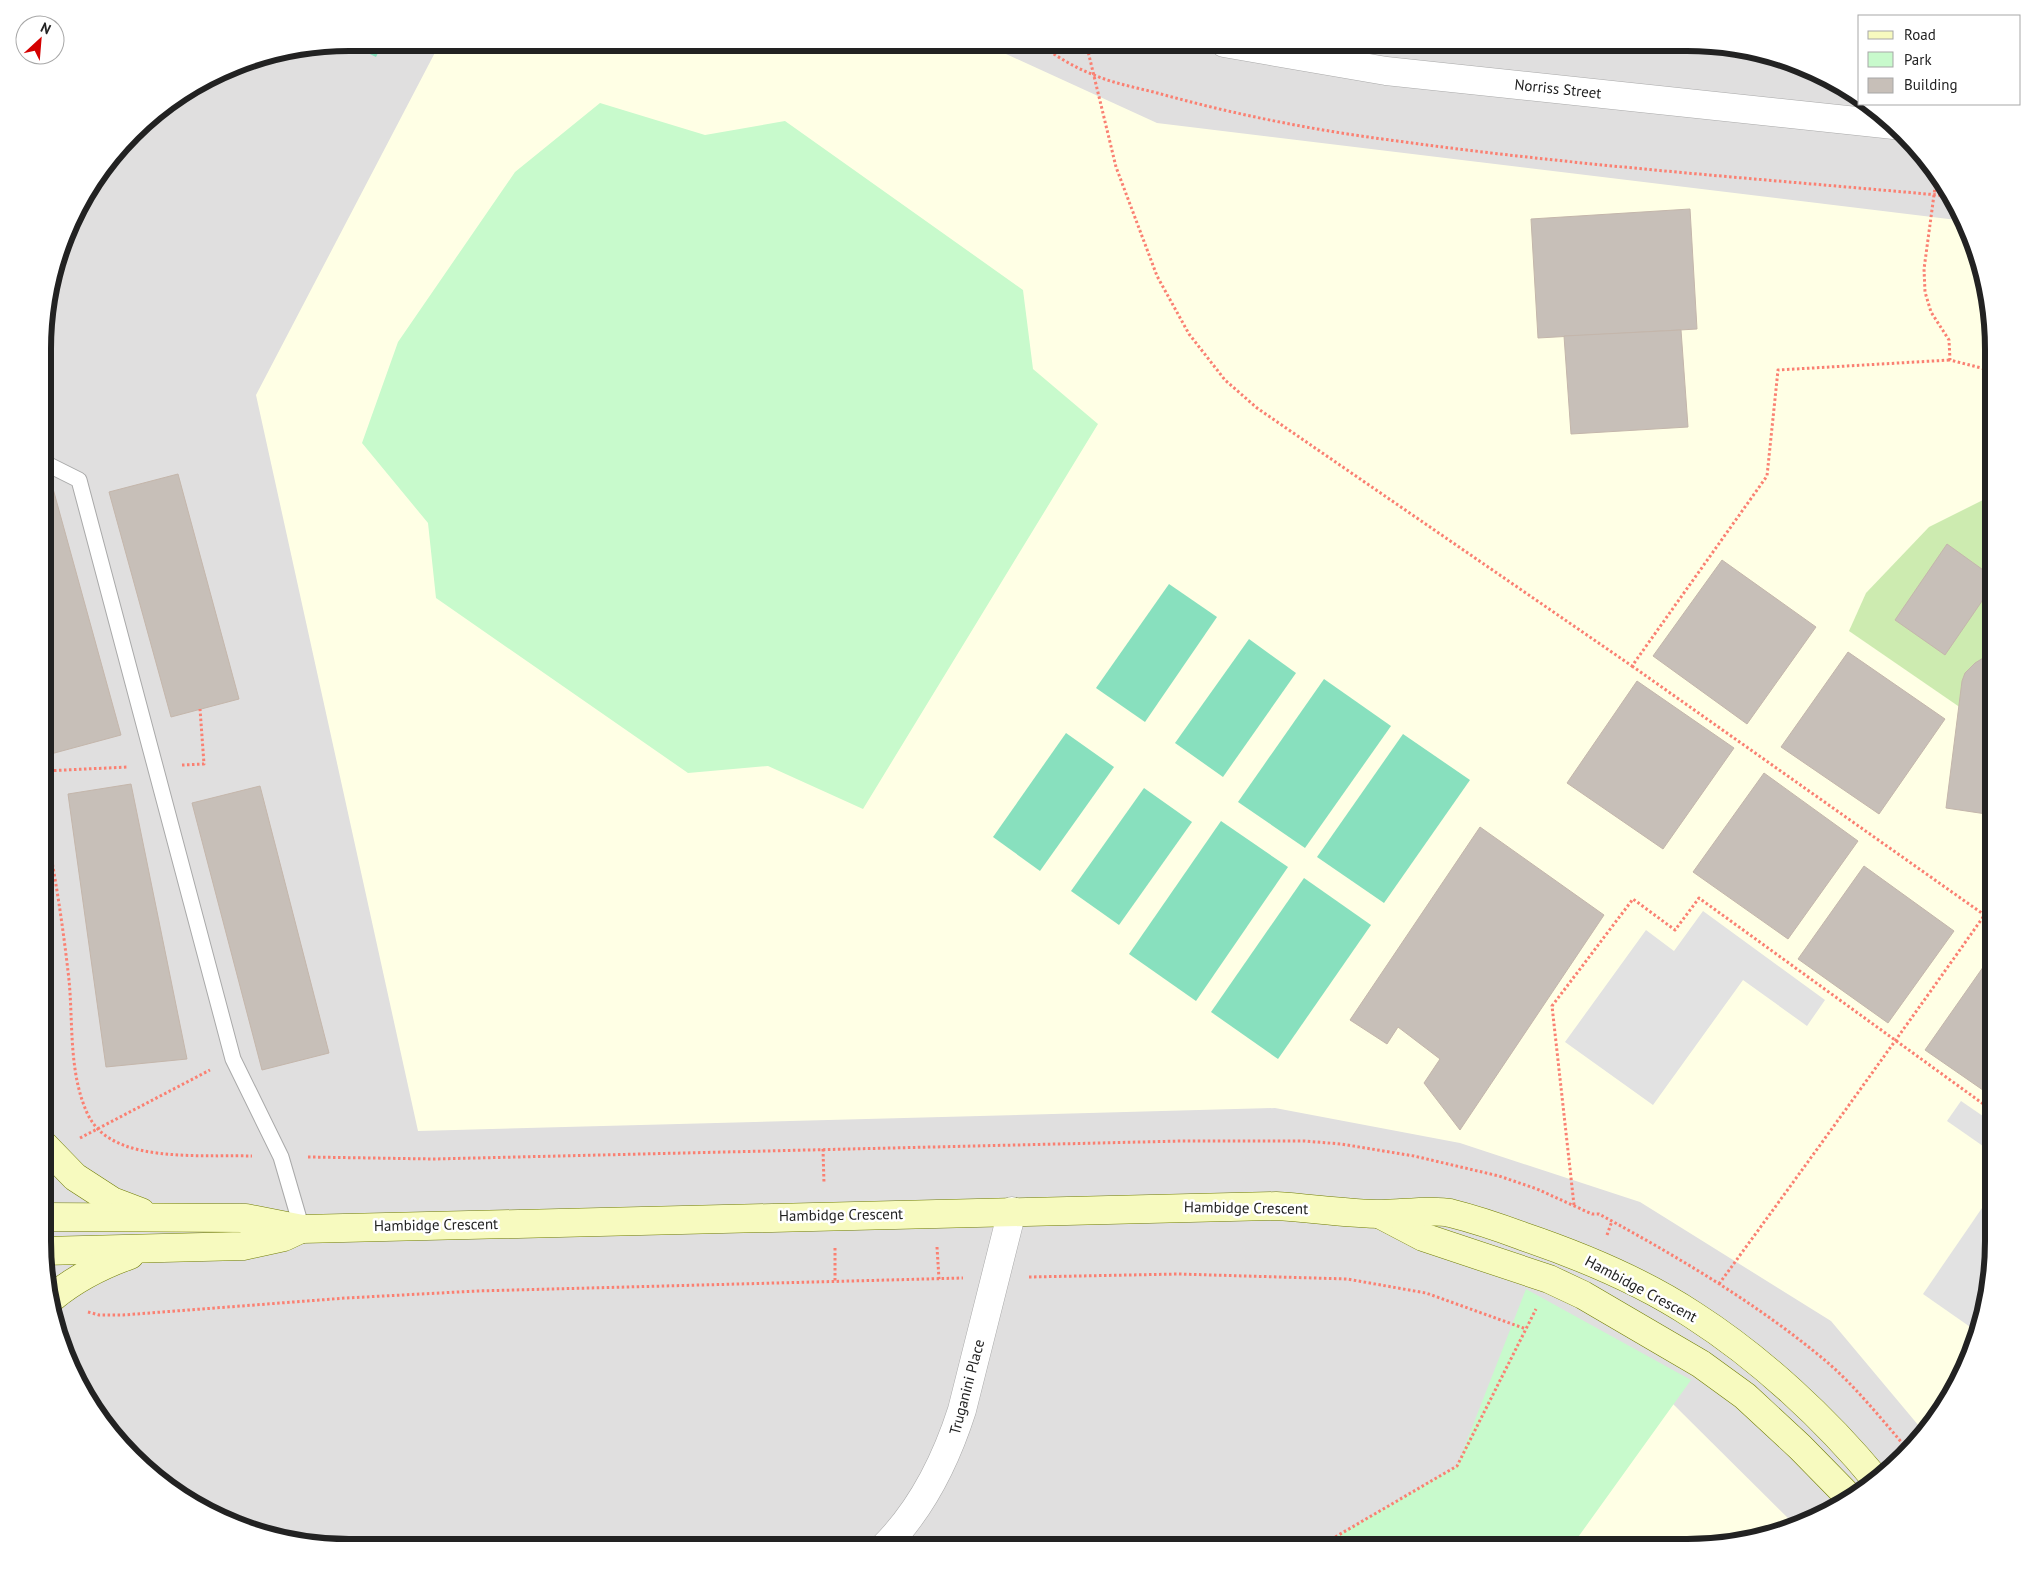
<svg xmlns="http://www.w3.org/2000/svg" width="2036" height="1590" viewBox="0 0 2036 1590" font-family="'PT Sans',sans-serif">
<rect width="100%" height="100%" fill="#f2efe9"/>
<path fill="#e0dfdf" d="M 349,43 L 1707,43 L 1805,66 L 1860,100 L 1860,104 L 1865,104 L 1889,119 L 1962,214 L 1983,270 L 1993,348 L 1993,1262 L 1970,1359 L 1917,1443 L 1873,1484 L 1805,1524 L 1687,1547 L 329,1547 L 231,1524 L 147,1471 L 74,1377 L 43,1262 L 45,309 L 83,196 L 147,118 L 250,59 Z"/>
<g fill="#ffffe5">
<path d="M 440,43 L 982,43 L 1157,123 L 1965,221 L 1983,270 L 1993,348 L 1993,1262 L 1970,1359 L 1924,1432 L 1831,1321 L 1640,1202 L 1460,1143 L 1275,1108 L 418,1131 L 256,395 Z"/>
<path d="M 1670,1401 L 1796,1526 L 1687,1547 L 1567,1547 Z"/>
</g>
<path fill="#cdebb0" d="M 1993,495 L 1993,730 L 1849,631 L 1866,593 L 1929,527 Z"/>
<g fill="#c8facc">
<path d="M 600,103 L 705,135 L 785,121 L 1023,290 L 1033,369 L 1098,424 L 863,809 L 768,766 L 688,773 L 436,598 L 428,523 L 362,443 L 398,342 L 515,172 Z"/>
<path d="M 1526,1289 L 1691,1380 L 1571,1547 L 1318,1547 L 1457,1466 Z"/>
</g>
<g fill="#88e0be">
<path d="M 347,43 L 383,43 L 376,57 Z"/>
<path d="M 1169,584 L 1217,617 L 1145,722 L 1096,688 Z"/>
<path d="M 1249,639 L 1296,673 L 1223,777 L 1175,743 Z"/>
<path d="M 1324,679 L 1391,726 L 1305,848 L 1238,802 Z"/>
<path d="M 1066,733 L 1114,767 L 1040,871 L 993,837 Z"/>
<path d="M 1403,734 L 1470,780 L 1384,903 L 1317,857 Z"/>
<path d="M 1144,788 L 1192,822 L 1119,925 L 1071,891 Z"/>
<path d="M 1221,821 L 1288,867 L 1196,1001 L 1129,954 Z"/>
<path d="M 1304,878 L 1371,925 L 1278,1059 L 1211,1012 Z"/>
</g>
<g fill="#e2e2e2">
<path d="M 1703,911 L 1825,1000 L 1807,1026 L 1743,980 L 1653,1105 L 1565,1042 L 1646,930 L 1674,951 Z"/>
<path d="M 1961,1101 L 1993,1123 L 1993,1153 L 1947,1121 Z"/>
<path d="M 1993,1192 L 1993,1262 L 1976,1331 L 1923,1294 Z"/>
</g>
<g fill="#c7bfb8" stroke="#c4b6ab">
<path d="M 1690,209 L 1697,329 L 1538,338 L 1531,219 Z"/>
<path d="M 1681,330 L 1688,427 L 1571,434 L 1564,336 Z"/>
<path d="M 178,474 L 239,699 L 171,717 L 109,492 Z"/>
<path d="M 52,485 L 121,735 L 47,755 L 44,747 L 45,487 Z"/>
<path d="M 1947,544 L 1993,577 L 1993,585 L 1945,655 L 1895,620 Z"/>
<path d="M 1722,560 L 1816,627 L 1747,724 L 1653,656 Z"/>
<path d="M 1848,652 L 1945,719 L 1879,814 L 1781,747 Z"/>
<path d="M 1993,652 L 1993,815 L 1946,808 L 1962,681 L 1965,673 L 1975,663 Z"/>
<path d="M 1637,681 L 1734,748 L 1663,849 L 1567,783 Z"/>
<path d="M 1764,773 L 1858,841 L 1788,939 L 1693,872 Z"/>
<path d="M 131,784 L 187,1059 L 106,1067 L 68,794 Z"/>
<path d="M 260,786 L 329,1053 L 262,1070 L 192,803 Z"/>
<path d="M 1480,827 L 1604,915 L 1460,1130 L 1424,1083 L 1440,1059 L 1398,1027 L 1387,1044 L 1350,1020 Z"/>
<path d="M 1864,866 L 1954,931 L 1888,1023 L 1798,959 Z"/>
<path d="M 1993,953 L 1993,1097 L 1925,1050 Z"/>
</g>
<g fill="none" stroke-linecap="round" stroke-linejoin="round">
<defs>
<path id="lane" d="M 45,463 L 79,480 L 233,1059 L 281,1157 L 302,1229"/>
<g id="street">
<path d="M 1224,43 L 1386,71 L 1894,125"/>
<path d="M 884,1547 C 921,1510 946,1460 962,1410 L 1012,1211"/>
</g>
<g id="secondary">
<path d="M 43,1144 L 75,1177 L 112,1201 L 141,1212"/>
<path d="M 1381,1215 L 1423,1237 L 1549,1279 L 1583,1295 L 1701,1364 L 1745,1396 L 1800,1447 L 1850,1498"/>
<path d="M 43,1217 L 246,1218 L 302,1229 L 1276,1206 C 1311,1208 1347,1214 1382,1214 C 1401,1214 1432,1209 1450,1213 C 1474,1219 1498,1227 1522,1236 C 1581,1256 1640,1280 1693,1315 C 1760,1358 1826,1419 1877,1481"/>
<path d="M 43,1251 L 243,1246 L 284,1237 L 301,1229"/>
<path d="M 53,1297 C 76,1278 102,1265 130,1255"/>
</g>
</defs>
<use href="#lane" stroke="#a9a9a9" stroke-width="17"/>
<use href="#street" stroke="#a9a9a9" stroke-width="29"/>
<use href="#secondary" stroke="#707d05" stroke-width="29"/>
<g stroke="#fa8072" stroke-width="3" stroke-dasharray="2.5 2.5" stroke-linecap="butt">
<path d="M 1037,43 C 1055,55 1073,67 1094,75 C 1115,84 1139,88 1161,94 C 1237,115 1313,130 1390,140 C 1576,166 1763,179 1949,196"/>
<path d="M 1086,43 L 1116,167 L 1157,276 L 1189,334 L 1225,380 L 1257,408 L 1632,666 L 1767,476 L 1778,370 L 1950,360"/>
<path d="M 1936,180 L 1924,269 L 1925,292 L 1931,312 L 1949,340 L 1950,360 L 1993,371"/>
<path d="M 1632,666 L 1993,921"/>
<path d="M 182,765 L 204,764 L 200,709"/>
<path d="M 44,771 L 128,767"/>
<path d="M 44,820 C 55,873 63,926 69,980 C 73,1022 69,1068 85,1108 C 90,1121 98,1132 111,1139 C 144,1160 213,1155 252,1156"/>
<path d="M 80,1138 L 210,1070"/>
<path d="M 823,1149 L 824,1184"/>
<path d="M 308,1157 L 434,1159 L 1182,1141 L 1304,1141 L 1341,1144 L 1414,1156 L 1499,1176 L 1537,1189 L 1592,1214 L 1599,1214 C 1678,1257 1758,1304 1827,1362 C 1857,1388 1883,1421 1909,1451"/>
<path d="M 1574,1205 L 1552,1006 L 1633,899 L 1675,930 L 1699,898 L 1993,1111"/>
<path d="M 1607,1235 L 1612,1221"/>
<path d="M 937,1247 L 939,1279"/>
<path d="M 835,1248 L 835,1282"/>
<path d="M 1029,1277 L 1178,1274 L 1347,1279 L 1426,1293 L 1526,1329"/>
<path d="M 1719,1284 C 1811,1158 1903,1031 1993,903"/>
<path d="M 88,1312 L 99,1315 L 123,1315 L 346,1298 L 477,1291 L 963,1278"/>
<path d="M 1318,1547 L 1457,1466 L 1536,1309"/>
</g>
<use href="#lane" stroke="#fff" stroke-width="15"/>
<use href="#street" stroke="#fff" stroke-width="28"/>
<use href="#secondary" stroke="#f7fabf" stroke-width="28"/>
</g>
<g text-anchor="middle" stroke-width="5" stroke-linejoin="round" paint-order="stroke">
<g font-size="15" fill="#222" stroke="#fff">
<text transform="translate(1558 89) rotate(6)" y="5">Norriss Street</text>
<text transform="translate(1246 1208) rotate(1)" y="5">Hambidge Crescent</text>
<text transform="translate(841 1215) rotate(-1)" y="5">Hambidge Crescent</text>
<text transform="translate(436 1225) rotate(-1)" y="5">Hambidge Crescent</text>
<text transform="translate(1641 1289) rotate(28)" y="5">Hambidge Crescent</text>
<text transform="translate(967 1387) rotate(-75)" y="5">Truganini Place</text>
</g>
</g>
<path d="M0 0H2036V1590H0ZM349 51H1687A298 298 0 0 1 1985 349V1241A298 298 0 0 1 1687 1539H349A298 298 0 0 1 51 1241V349A298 298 0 0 1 349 51Z" fill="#fff" fill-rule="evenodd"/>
<path fill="none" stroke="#222" stroke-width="6" d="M349 51H1687A298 298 0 0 1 1985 349V1241A298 298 0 0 1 1687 1539H349A298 298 0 0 1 51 1241V349A298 298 0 0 1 349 51Z"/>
<rect x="1858" y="15" width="162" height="90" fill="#ffffff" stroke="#a7a7a7"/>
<rect x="1868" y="31" width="25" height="8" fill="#f7fabf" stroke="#a7a7a7"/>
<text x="1904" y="40" font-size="15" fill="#222222">Road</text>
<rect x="1868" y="52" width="25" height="15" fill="#c8facc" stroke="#a7a7a7"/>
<text x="1904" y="65" font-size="15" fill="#222222">Park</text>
<rect x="1868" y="78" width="25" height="15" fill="#c7bfb8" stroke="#a7a7a7"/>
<text x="1904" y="90" font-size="15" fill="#222222">Building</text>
<g transform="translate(40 40) rotate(26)"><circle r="24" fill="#ffffff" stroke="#a7a7a7"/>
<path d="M0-4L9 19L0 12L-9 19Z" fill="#d40000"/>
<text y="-8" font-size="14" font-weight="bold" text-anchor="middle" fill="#222222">N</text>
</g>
</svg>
